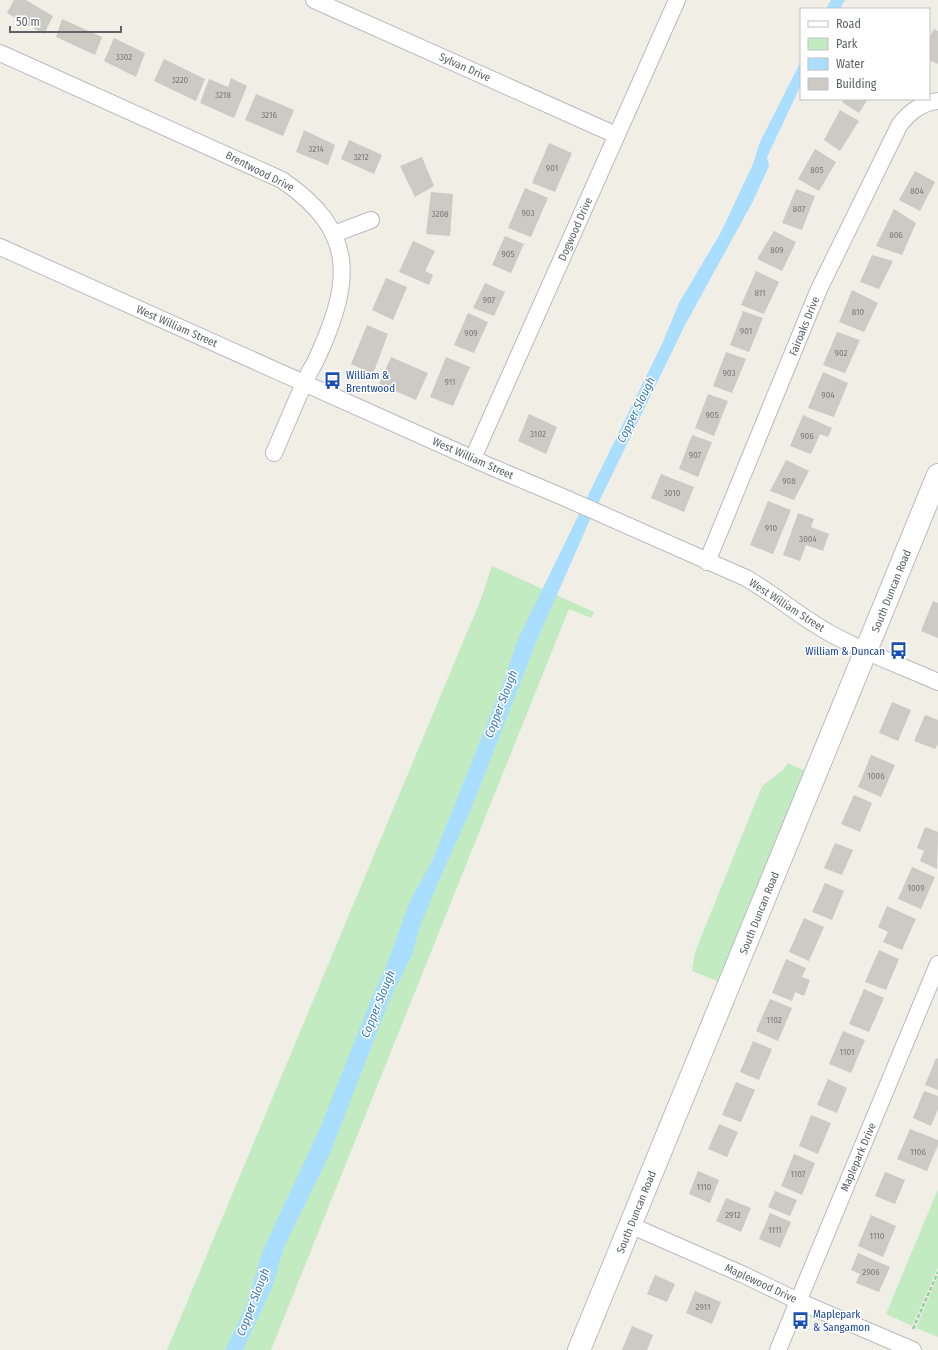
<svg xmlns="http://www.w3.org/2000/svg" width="938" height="1350" viewBox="0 0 938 1350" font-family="'Fira Sans Condensed',sans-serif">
<rect width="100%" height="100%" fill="#f1eee6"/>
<g fill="#c3ebc1">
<path d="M 492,566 L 594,612 L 591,618 L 569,609 L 271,1350 L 167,1350 L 481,599 Z"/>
<path d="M 788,763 L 816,776 L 729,986 L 692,971 L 695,952 L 762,786 L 783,770 Z"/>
<path d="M 938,1189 L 938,1267 L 912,1326 L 886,1314 Z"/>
<path d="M 938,1276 L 938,1337 L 916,1328 Z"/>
</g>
<g fill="#a9deff">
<path d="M 831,0 L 845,0 L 840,9 L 826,9 Z"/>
<path d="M 801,61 L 801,85 L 767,157 L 769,166 L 752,203 L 685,325 L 589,522 L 537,640 L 472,807 L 436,887 L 419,929 L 412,955 L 389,1001 L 329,1156 L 284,1247 L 273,1285 L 243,1350 L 225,1350 L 246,1306 L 263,1250 L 321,1126 L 374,992 L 384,972 L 410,901 L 432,861 L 503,684 L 518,639 L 662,344 L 679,303 L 721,232 L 753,164 L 760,142 Z"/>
</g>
<g fill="#cdc9c3">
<path d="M 14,0 L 26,0 L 53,16 L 44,34 L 7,13 Z"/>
<path d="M 62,19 L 102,37 L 95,55 L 56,37 Z"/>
<path d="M 934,29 L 938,31 L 938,64 L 929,60 L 929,38 Z"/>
<path d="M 114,38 L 145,53 L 136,77 L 104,61 Z"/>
<path d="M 164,59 L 205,79 L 196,101 L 154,81 Z"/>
<path d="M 231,78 L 247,86 L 234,118 L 200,103 L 209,79 L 228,87 Z"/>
<path d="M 256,94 L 294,110 L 283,136 L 245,120 Z"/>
<path d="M 844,99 L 868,99 L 859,113 L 842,102 Z"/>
<path d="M 840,110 L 859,121 L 840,151 L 824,140 Z"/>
<path d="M 304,130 L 335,145 L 328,165 L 296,152 Z"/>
<path d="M 349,140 L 382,155 L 374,174 L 341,159 Z"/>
<path d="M 549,143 L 572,153 L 555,192 L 532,183 Z"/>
<path d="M 815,149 L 836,162 L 819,191 L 798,179 Z"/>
<path d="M 422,157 L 434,186 L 415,197 L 400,166 Z"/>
<path d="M 915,171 L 935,182 L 920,211 L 899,200 Z"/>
<path d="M 525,188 L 548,198 L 531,237 L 508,228 Z"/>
<path d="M 796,189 L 815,196 L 802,230 L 782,223 Z"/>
<path d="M 431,192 L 453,194 L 450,236 L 426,234 Z"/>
<path d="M 894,209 L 916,223 L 902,255 L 876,246 Z"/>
<path d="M 774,231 L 796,242 L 782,271 L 757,259 Z"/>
<path d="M 505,236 L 524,244 L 511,273 L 492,265 Z"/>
<path d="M 413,241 L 435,251 L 425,271 L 433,275 L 429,285 L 399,272 Z"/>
<path d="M 872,255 L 893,261 L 879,289 L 860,282 Z"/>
<path d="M 756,271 L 779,282 L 764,314 L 741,305 Z"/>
<path d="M 386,278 L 407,287 L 393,320 L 372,310 Z"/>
<path d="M 485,283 L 505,292 L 494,316 L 473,308 Z"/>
<path d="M 852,290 L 878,303 L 864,332 L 839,322 Z"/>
<path d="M 743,311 L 763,318 L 749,352 L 730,345 Z"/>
<path d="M 468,313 L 488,322 L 474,353 L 454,345 Z"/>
<path d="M 367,325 L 388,334 L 373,374 L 351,364 Z"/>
<path d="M 837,332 L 860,340 L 845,373 L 823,365 Z"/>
<path d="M 726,352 L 746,359 L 732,393 L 713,386 Z"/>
<path d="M 391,357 L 428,373 L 416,400 L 379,384 Z"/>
<path d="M 446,357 L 470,367 L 453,406 L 430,397 Z"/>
<path d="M 823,372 L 848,383 L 834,417 L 808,408 Z"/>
<path d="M 708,394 L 728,401 L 714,436 L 695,428 Z"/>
<path d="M 529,414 L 557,427 L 546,454 L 518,441 Z"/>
<path d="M 803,415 L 832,428 L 828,437 L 820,434 L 811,454 L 790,446 Z"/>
<path d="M 692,435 L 712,442 L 698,477 L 679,469 Z"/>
<path d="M 786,460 L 809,471 L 794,500 L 770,491 Z"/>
<path d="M 661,474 L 694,487 L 684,512 L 651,498 Z"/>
<path d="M 768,501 L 791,510 L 773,554 L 750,545 Z"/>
<path d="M 798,513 L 814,519 L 811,527 L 829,534 L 823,551 L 806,545 L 800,561 L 783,555 Z"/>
<path d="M 933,601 L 938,603 L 938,638 L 921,631 Z"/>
<path d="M 892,702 L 911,710 L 898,741 L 879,733 Z"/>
<path d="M 925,715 L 938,720 L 938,744 L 935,749 L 914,741 Z"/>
<path d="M 871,755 L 895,765 L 881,797 L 858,787 Z"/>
<path d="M 854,795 L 872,803 L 860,832 L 841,824 Z"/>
<path d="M 925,827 L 938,832 L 937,869 L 920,861 L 924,851 L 917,848 Z"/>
<path d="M 835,843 L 853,850 L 842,875 L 824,868 Z"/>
<path d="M 912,867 L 935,877 L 921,909 L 898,899 Z"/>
<path d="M 825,883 L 844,891 L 832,920 L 812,912 Z"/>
<path d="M 887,906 L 916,919 L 902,950 L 883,942 L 888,932 L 878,927 Z"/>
<path d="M 804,918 L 824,927 L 809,961 L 789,952 Z"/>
<path d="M 879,950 L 899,959 L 886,990 L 865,982 Z"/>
<path d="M 786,959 L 806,968 L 802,977 L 810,980 L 804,996 L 795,992 L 792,1001 L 772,993 Z"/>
<path d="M 864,989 L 884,998 L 869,1032 L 849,1024 Z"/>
<path d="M 770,999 L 792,1008 L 778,1041 L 756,1031 Z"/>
<path d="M 843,1031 L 865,1040 L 851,1073 L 829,1064 Z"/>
<path d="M 753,1041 L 772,1049 L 759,1080 L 740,1072 Z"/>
<path d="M 936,1058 L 938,1059 L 938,1090 L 925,1085 Z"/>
<path d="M 828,1079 L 847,1088 L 837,1113 L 817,1105 Z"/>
<path d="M 736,1082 L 755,1090 L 741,1122 L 722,1115 Z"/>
<path d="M 924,1091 L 938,1096 L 938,1109 L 931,1126 L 913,1118 Z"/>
<path d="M 811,1115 L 831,1123 L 818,1154 L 799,1146 Z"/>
<path d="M 719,1124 L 738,1132 L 727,1157 L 708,1149 Z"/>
<path d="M 910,1129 L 938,1140 L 938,1145 L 927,1171 L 897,1159 Z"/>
<path d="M 794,1154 L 815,1163 L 802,1195 L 781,1186 Z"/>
<path d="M 698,1171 L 719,1180 L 710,1203 L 689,1194 Z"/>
<path d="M 885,1172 L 905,1180 L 895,1204 L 875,1196 Z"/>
<path d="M 775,1191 L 797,1200 L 790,1216 L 768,1207 Z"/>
<path d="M 726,1198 L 751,1208 L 741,1232 L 716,1221 Z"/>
<path d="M 770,1213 L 791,1222 L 780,1248 L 759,1239 Z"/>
<path d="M 871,1215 L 896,1226 L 883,1257 L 858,1246 Z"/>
<path d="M 858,1253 L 890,1267 L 879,1292 L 856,1283 L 860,1274 L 851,1270 Z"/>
<path d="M 655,1275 L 675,1284 L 667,1302 L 647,1294 Z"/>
<path d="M 695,1291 L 721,1302 L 712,1324 L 686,1313 Z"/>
<path d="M 632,1326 L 653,1335 L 647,1350 L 622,1350 Z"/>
</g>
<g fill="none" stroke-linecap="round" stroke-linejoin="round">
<defs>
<g id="street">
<path d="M 314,0 L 616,135"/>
<path d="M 0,53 L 282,180 C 357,231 352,281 318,356 C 314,365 308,374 304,383 C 294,406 284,430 274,453"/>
<path d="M 334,234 L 371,220"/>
<path d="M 0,247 L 487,465 L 563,497 L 746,578 C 774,594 798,615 826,631 C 860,651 902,666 938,682"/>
<path d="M 473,458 L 677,0"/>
<path d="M 707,562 L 819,289 L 900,124 C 911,111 921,103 938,101"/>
<path d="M 630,1225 L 744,1275 L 798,1301 L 913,1350"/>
<path d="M 778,1350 L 938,964"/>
</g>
<path id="secondary" d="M 579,1350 L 938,475"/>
</defs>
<use href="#street" stroke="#b7babe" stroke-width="18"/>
<use href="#secondary" stroke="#b8bcc1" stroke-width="24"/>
<path stroke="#98cea5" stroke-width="2.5" stroke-dasharray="4 2" stroke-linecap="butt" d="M 913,1329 L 938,1272"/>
<use href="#street" stroke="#fff" stroke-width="16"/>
<use href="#secondary" stroke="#fff" stroke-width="22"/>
</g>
<defs>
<symbol id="bus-bare" viewBox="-9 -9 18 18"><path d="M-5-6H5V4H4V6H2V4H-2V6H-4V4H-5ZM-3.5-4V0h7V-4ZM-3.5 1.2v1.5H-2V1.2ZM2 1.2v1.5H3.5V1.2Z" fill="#1a4fb4" stroke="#fff" stroke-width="2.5" paint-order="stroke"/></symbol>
</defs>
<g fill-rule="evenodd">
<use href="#bus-bare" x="320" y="368" width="25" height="25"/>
<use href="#bus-bare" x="886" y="638" width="25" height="25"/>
<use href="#bus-bare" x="788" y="1308" width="25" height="25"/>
</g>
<g text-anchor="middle" stroke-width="3" stroke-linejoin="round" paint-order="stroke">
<g font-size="9" fill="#7a7c7f">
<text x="124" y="60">3302</text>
<text x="180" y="83">3220</text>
<text x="223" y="98">3218</text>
<text x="269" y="118">3216</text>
<text x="316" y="152">3214</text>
<text x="361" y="160">3212</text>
<text x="552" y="171">901</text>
<text x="817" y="173">805</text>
<text x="917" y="194">804</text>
<text x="799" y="212">807</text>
<text x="528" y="216">903</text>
<text x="440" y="217">3208</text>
<text x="896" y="238">806</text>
<text x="777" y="253">809</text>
<text x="508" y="257">905</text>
<text x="760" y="296">811</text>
<text x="489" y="303">907</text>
<text x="858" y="315">810</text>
<text x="746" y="334">901</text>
<text x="471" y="336">909</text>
<text x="841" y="356">902</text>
<text x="729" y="376">903</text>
<text x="450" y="385">911</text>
<text x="828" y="398">904</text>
<text x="712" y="418">905</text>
<text x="538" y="437">3102</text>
<text x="807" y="439">906</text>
<text x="695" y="458">907</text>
<text x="789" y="484">908</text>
<text x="672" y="496">3010</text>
<text x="771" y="531">910</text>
<text x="808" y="542">3004</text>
<text x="876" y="779">1006</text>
<text x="916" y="891">1009</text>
<text x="774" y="1023">1102</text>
<text x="847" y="1055">1101</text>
<text x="918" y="1155">1106</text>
<text x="798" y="1177">1107</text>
<text x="704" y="1190">1110</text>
<text x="733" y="1218">2912</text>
<text x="775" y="1233">1111</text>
<text x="877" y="1239">1110</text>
<text x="871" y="1275">2906</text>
<text x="703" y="1310">2911</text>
</g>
<g font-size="11" fill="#5e6368" stroke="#fff">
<text transform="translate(465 67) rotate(24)" y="4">Sylvan Drive</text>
<text transform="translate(260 171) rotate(27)" y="4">Brentwood Drive</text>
<text transform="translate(575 229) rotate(-66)" y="4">Dogwood Drive</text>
<text transform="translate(177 326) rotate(24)" y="4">West William Street</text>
<text transform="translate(804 326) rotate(-68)" y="4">Fairoaks Drive</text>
<text transform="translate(473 458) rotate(24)" y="4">West William Street</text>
<text transform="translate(891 591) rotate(-68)" y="4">South Duncan Road</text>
<text transform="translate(787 605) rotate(33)" y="4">West William Street</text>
<text transform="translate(759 913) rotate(-68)" y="4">South Duncan Road</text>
<text transform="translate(858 1157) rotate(-67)" y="4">Maplepark Drive</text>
<text transform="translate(636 1212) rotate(-68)" y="4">South Duncan Road</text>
<text transform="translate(761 1283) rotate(25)" y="4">Maplewood Drive</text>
</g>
<g font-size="11" fill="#164399" stroke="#fff" text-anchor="start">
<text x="346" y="379">William &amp;<tspan x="346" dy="13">Brentwood</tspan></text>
<text x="885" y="655" text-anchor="end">William &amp; Duncan</text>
<text x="813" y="1318">Maplepark<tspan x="813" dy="13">&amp; Sangamon</tspan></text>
</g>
<g font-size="12" font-style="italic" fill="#367ab4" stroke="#fff">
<text transform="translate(636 410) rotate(-64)" y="4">Copper Slough</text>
<text transform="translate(501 704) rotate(-69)" y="4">Copper Slough</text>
<text transform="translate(378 1004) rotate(-68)" y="4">Copper Slough</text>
<text transform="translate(253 1302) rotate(-69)" y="4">Copper Slough</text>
</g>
</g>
<rect x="800" y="8" width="130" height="92" fill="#ffffff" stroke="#bfc1c3"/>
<rect x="808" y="21" width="20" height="6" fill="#ffffff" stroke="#bfc1c3"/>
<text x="836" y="28" font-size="12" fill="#5e6368">Road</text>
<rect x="808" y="38" width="20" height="12" fill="#c3ebc1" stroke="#bfc1c3"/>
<text x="836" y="48" font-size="12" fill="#5e6368">Park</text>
<rect x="808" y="58" width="20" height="12" fill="#a9deff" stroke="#bfc1c3"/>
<text x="836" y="68" font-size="12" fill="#5e6368">Water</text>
<rect x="808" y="78" width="20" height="12" fill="#cdc9c3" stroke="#bfc1c3"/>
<text x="836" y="88" font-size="12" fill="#5e6368">Building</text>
<path d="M10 26v6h111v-6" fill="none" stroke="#5e6368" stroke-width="2"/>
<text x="16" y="26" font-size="12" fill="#5e6368" stroke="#ffffff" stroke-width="3" paint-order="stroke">50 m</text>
</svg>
